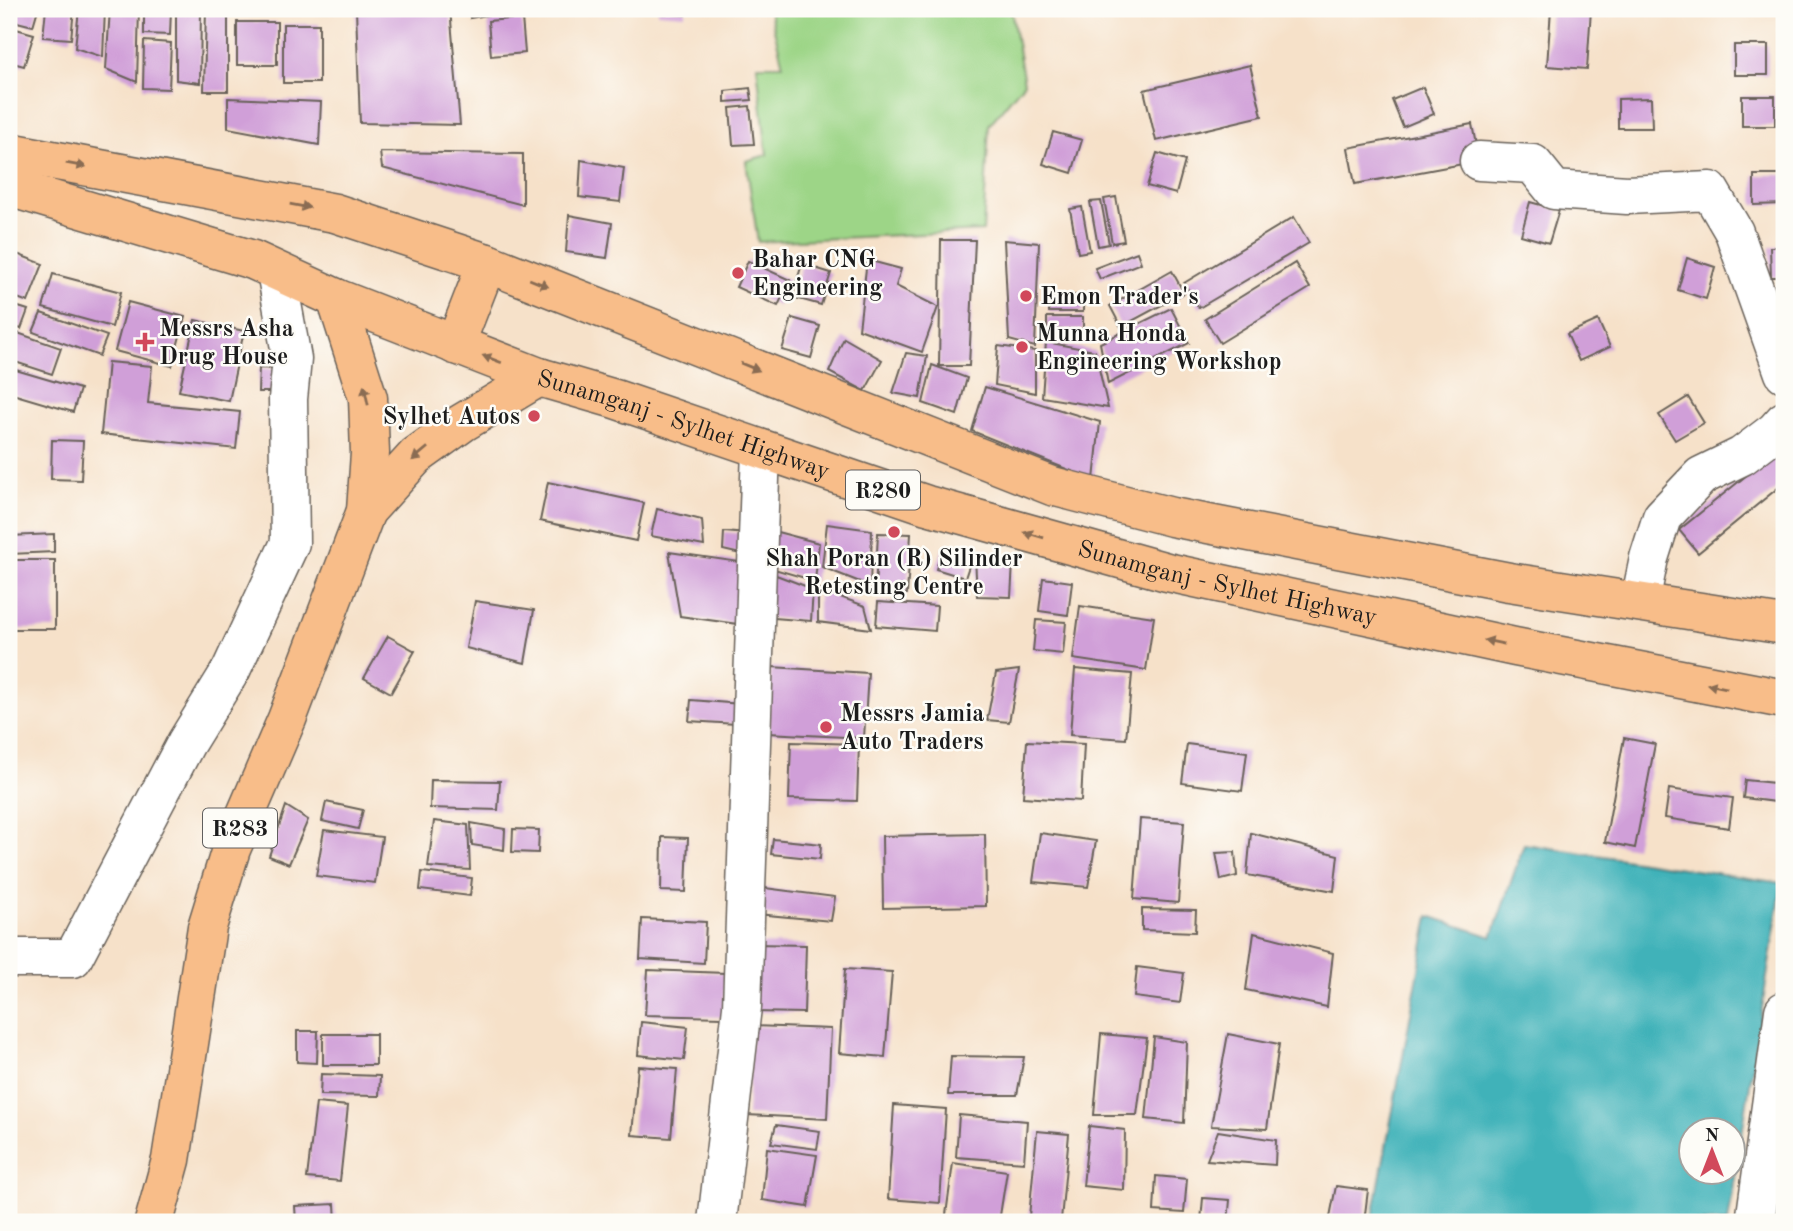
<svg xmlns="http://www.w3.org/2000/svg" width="1793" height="1231" viewBox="0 0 1793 1231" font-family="'Old Standard TT',serif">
<rect width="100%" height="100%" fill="#fdfcf7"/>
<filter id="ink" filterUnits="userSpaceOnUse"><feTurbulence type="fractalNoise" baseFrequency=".0143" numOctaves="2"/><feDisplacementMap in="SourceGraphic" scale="14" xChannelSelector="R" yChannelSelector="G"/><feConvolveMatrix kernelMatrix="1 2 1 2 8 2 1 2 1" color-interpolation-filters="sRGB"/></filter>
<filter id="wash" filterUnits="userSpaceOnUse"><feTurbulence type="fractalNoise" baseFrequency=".00686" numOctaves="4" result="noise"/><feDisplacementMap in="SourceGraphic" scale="28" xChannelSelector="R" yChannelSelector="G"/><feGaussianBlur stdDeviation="1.57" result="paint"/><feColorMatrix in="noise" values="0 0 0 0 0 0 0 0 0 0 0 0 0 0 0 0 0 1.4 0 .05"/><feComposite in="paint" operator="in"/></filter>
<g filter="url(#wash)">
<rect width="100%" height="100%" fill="#f6e1c9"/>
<path fill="#9dd587" stroke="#5c7852" stroke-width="2" d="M 769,9 L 1011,9 L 1024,83 L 989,125 L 983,231 L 758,242 L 746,161 L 767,155 L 757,65 L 783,65 Z"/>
<path fill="#41b2b9" stroke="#2e676a" stroke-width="2" fill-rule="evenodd" d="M 1524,844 L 1782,883 L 1728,1222 L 1372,1222 L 1429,916 L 1492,937 ZM 1692,1130 L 1734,1130 L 1734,1172 L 1692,1172 Z"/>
<g id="blocks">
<g fill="#d09fd8">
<path d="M 9,9 L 38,9 L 33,26 L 9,20 Z"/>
<path d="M 46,9 L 74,9 L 71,39 L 43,37 Z"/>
<path d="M 79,9 L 105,9 L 103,57 L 75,48 Z"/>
<path d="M 110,9 L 139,9 L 137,82 L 106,69 Z"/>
<path d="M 144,9 L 171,9 L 170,35 L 144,34 Z"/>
<path d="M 176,9 L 201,9 L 200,83 L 176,80 Z"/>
<path d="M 206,9 L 228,9 L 228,91 L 204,91 Z"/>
<path d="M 235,9 L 270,9 L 270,13 L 235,15 Z"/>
<path d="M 356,9 L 450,9 L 460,125 L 360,123 Z"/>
<path d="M 469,9 L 516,9 L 516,10 L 470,18 Z"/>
<path d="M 658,9 L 685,9 L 685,15 L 658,13 Z"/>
<path d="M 1551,9 L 1591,9 L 1587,69 L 1547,66 Z"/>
<path d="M 1781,9 L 1784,9 L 1784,30 L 1782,30 Z"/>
<path d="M 522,18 L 525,53 L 491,56 L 488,21 Z"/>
<rect x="237" y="22" width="40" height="43"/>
<rect x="283" y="24" width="36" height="59"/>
<path d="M 9,27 L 34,34 L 24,66 L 9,62 Z"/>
<path d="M 144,41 L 171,43 L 169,89 L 143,88 Z"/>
<rect x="1734" y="45" width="34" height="30"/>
<path d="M 1250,65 L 1262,116 L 1156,141 L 1144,90 Z"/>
<path d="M 1423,87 L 1434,114 L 1403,127 L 1392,100 Z"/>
<path d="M 750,88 L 752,100 L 725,102 L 725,91 Z"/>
<rect x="1742" y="96" width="33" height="30"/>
<path d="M 228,98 L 321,102 L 319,145 L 228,128 Z"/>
<path d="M 1651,98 L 1652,128 L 1618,128 L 1618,99 Z"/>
<path d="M 750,106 L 754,144 L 733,145 L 730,108 Z"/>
<path d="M 1472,124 L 1479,161 L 1355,184 L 1348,148 Z"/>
<path d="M 1053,132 L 1082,140 L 1072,173 L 1043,164 Z"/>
<path d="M 380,152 L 523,154 L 523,205 L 382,168 Z"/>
<path d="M 1157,153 L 1185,161 L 1176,194 L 1147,186 Z"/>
<path d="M 581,160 L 624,168 L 620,202 L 579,197 Z"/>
<path d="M 1754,175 L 1784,175 L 1784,204 L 1754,205 Z"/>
<path d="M 1116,197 L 1124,241 L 1112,243 L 1104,199 Z"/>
<path d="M 1101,201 L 1109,244 L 1098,246 L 1090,202 Z"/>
<path d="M 1530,202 L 1559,210 L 1549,243 L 1521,235 Z"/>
<path d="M 1082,207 L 1090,251 L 1078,253 L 1070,209 Z"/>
<path d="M 569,215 L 612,223 L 607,258 L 566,252 Z"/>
<path d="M 1294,217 L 1309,243 L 1199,308 L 1184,283 Z"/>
<path d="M 941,240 L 975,240 L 969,366 L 939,366 Z"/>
<path d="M 1004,240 L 1039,243 L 1035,347 L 1009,340 Z"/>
<path d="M 1770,247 L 1784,247 L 1784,277 L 1771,277 Z"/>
<path d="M 9,251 L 43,264 L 28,302 L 9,295 Z"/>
<path d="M 1137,252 L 1141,263 L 1100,279 L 1095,268 Z"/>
<path d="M 1687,258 L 1715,267 L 1706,299 L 1678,290 Z"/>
<path d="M 867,260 L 901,269 L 896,286 L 938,307 L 922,352 L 859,329 Z"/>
<path d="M 748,261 L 790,280 L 778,306 L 736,287 Z"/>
<path d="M 1295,263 L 1310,288 L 1220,343 L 1205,319 Z"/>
<path d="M 802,264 L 831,273 L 821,305 L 792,297 Z"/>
<path d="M 1172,271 L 1184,293 L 1121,327 L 1110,306 Z"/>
<path d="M 53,274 L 121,292 L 112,327 L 43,308 Z"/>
<path d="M 1083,295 L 1083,312 L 1049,312 L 1049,296 Z"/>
<path d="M 128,302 L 185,317 L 172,366 L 115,351 Z"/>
<path d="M 9,304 L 28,310 L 21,329 L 9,325 Z"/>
<path d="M 1171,308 L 1189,343 L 1108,384 L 1100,343 Z"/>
<path d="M 41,313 L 107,336 L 99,356 L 33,332 Z"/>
<path d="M 1047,317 L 1083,317 L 1083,329 L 1047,330 Z"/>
<path d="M 792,318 L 820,326 L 811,358 L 782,350 Z"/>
<path d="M 195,320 L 244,331 L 229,401 L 179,391 Z"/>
<path d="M 1598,320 L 1610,347 L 1579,361 L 1567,334 Z"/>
<path d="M 9,330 L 61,348 L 52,374 L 9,360 Z"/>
<path d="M 844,338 L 882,360 L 865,391 L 829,372 Z"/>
<path d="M 1046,342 L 1095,351 L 1108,408 L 1042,397 Z"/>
<path d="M 998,346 L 1035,351 L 1035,393 L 995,385 Z"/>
<path d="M 906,353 L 927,356 L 920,398 L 893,393 Z"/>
<path d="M 108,362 L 152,366 L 148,403 L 240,412 L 236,449 L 101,434 Z"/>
<path d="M 932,365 L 967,378 L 957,415 L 923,403 Z"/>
<path d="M 9,368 L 80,389 L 73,412 L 9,393 Z"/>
<path d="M 259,368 L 282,369 L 282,392 L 258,392 Z"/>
<path d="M 985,387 L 1100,422 L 1094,480 L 972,431 Z"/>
<path d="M 1688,397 L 1704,423 L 1675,440 L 1659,415 Z"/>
<path d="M 52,440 L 83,441 L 81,480 L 51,479 Z"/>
<path d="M 1784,445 L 1784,483 L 1698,553 L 1679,530 Z"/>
<path d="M 548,482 L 644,503 L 636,541 L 540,521 Z"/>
<path d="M 657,509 L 702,520 L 704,546 L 651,536 Z"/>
<path d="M 827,524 L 872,530 L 870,586 L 822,567 Z"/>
<path d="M 766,529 L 819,543 L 815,581 L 764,566 Z"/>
<path d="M 724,532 L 747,534 L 749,556 L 723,550 Z"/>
<path d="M 878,533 L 911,534 L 907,594 L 875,592 Z"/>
<path d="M 54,534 L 54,552 L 10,554 L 9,536 Z"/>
<path d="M 943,548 L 972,557 L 965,578 L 936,569 Z"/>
<path d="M 669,552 L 754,564 L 745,625 L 680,616 Z"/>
<path d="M 975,557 L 1013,563 L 1011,597 L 977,596 Z"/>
<rect x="9" y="560" width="46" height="69"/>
<path d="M 763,570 L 813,589 L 811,621 L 762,617 Z"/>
<path d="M 1043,578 L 1072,582 L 1068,615 L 1039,611 Z"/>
<path d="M 818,589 L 865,606 L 871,629 L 818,622 Z"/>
<path d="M 475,601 L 534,610 L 525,663 L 466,648 Z"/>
<path d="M 878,602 L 937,606 L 935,631 L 876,626 Z"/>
<path d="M 1080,606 L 1154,617 L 1146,670 L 1073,659 Z"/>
<path d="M 1036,620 L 1066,622 L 1063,654 L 1033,651 Z"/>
<path d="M 388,636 L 415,651 L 391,693 L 364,678 Z"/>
<path d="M 771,667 L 868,673 L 864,738 L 768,733 Z"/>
<path d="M 1075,669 L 1132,674 L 1126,739 L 1070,735 Z"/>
<path d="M 1019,670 L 1009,722 L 987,720 L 996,673 Z"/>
<path d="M 691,700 L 741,704 L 736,724 L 689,721 Z"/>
<path d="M 1624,738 L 1655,744 L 1635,848 L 1605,842 Z"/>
<path d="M 1027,741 L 1084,744 L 1081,801 L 1023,797 Z"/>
<path d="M 791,742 L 859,744 L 857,801 L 789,799 Z"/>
<path d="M 1187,744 L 1247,752 L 1242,791 L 1182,783 Z"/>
<path d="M 431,780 L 500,781 L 498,810 L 430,808 Z"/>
<path d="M 1745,780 L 1784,784 L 1784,803 L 1743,798 Z"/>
<path d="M 1669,789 L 1733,798 L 1729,828 L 1665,818 Z"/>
<path d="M 326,802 L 363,810 L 358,829 L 322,821 Z"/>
<path d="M 286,806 L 308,820 L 289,864 L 269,856 Z"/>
<path d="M 1140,819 L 1184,822 L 1178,903 L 1134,899 Z"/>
<path d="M 434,821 L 468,825 L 470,870 L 428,867 Z"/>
<path d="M 471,823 L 505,829 L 504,850 L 472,845 Z"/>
<path d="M 513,829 L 539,830 L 538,853 L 512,852 Z"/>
<path d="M 324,830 L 382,837 L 375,883 L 316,876 Z"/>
<path d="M 1040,833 L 1096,841 L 1088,887 L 1033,882 Z"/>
<path d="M 1251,833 L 1338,855 L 1334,891 L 1247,875 Z"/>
<path d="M 985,834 L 986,906 L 883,908 L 882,836 Z"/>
<path d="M 662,837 L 688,838 L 686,892 L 661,891 Z"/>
<path d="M 773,839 L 821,844 L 820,859 L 771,854 Z"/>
<path d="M 1235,852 L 1237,876 L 1221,880 L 1216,853 Z"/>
<path d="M 422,872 L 472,878 L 470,896 L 420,890 Z"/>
<path d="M 757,887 L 835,897 L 831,921 L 757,914 Z"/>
<path d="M 1142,909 L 1196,910 L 1195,932 L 1142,930 Z"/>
<path d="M 642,919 L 706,922 L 704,963 L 640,959 Z"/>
<path d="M 1254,933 L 1333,953 L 1327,1007 L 1246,990 Z"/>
<path d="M 754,944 L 806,945 L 804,1013 L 752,1012 Z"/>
<path d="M 1137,967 L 1184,973 L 1180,1003 L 1134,997 Z"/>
<path d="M 845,969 L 892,972 L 885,1057 L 839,1053 Z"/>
<path d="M 648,970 L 725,973 L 723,1017 L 645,1015 Z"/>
<path d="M 641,1022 L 688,1027 L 684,1060 L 638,1055 Z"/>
<path d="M 752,1026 L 831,1029 L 827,1119 L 747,1115 Z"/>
<path d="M 297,1031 L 318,1031 L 317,1063 L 297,1062 Z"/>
<rect x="323" y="1034" width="53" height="31"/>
<path d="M 1101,1034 L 1147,1038 L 1137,1115 L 1094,1115 Z"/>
<path d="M 1228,1034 L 1279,1044 L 1267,1129 L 1211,1126 Z"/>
<path d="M 1154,1037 L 1187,1042 L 1184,1123 L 1146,1119 Z"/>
<path d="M 951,1056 L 1024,1057 L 1017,1095 L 948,1095 Z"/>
<path d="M 638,1066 L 677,1069 L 671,1138 L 632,1135 Z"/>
<path d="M 321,1074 L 380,1076 L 379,1096 L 320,1095 Z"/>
<path d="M 316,1103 L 348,1106 L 340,1181 L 307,1178 Z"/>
<path d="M 894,1105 L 946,1109 L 940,1203 L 888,1199 Z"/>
<path d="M 959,1115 L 1027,1121 L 1024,1162 L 956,1157 Z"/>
<path d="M 776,1125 L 820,1131 L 817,1149 L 771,1143 Z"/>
<path d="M 1089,1126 L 1125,1130 L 1124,1190 L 1083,1186 Z"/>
<path d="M 1037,1131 L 1069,1134 L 1061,1220 L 1029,1217 Z"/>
<path d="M 1218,1131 L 1276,1140 L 1275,1165 L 1207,1160 Z"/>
<path d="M 767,1148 L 817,1155 L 808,1207 L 762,1200 Z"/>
<path d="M 953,1163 L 1007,1171 L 999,1222 L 945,1222 Z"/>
<path d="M 1156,1176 L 1187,1179 L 1184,1213 L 1154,1211 Z"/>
<path d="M 1336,1186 L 1368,1190 L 1364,1222 L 1329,1222 Z"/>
<path d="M 1203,1198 L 1230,1200 L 1228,1222 L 1201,1221 Z"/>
<path d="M 335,1204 L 336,1222 L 296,1222 L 295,1206 Z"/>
</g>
</g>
</g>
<g filter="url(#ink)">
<use href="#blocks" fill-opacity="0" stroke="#686159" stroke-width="2"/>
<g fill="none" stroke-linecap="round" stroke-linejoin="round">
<defs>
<g id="street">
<path d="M 1479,161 L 1533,164 L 1554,190 L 1627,195 L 1710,191 L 1734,232 L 1784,373"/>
<path d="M 1640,602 L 1649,558 L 1662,517 L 1701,476 L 1742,456 L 1775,431 L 1784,421"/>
<path d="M 9,958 L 73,958 L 186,743 L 231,670 L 290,543 L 288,399 L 292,359 L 276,271"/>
<path d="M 717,1222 L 742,1007 L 761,449"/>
<path d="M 1755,1222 L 1784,1011"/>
</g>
<g id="primary">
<path d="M 9,152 L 335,213 L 487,263 L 1052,486 L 1172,517 L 1509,582 L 1784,625"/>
<path id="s1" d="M 9,187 L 253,260 L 336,298 L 539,377 L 615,399 L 927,505 L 1167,572 L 1515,647 L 1784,699"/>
<path d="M 455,345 L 487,263"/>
<path d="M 366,511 L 416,456 L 462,423 L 539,377"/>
<path d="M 154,1222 L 171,1160 L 207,927 L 231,849 L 287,719 L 366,511 L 370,453 L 368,398 L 336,298"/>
</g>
</defs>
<use href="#street" stroke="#686159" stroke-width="41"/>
<use href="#primary" stroke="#686159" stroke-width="41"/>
<use href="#street" stroke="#fff" stroke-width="38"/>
<use href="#primary" stroke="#f8bd89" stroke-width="38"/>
</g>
<defs><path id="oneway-solid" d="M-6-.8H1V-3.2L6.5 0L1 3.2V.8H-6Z" transform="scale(1.75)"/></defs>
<g fill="#8a6c52">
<use href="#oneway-solid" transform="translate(76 165) rotate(10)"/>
<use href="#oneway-solid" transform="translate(300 206) rotate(10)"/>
<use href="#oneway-solid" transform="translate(539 283) rotate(22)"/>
<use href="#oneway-solid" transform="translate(492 359) rotate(-159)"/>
<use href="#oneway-solid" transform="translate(750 367) rotate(22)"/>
<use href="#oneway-solid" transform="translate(366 395) rotate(-102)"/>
<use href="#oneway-solid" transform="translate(420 454) rotate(140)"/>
<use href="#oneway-solid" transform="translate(1034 535) rotate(-164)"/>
<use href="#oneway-solid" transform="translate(1494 642) rotate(-168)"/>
<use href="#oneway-solid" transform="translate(1717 686) rotate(-169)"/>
</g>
</g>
<g fill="#d1495b" stroke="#fdfcf7" stroke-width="2.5">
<circle cx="738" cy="273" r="7"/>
<circle cx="1026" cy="296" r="7"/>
<path d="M141.5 331.5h7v7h7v7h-7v7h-7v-7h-7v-7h7z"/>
<circle cx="1022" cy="347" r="7"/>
<circle cx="534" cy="416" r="7"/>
<circle cx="894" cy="532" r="7"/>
<circle cx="826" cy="727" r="7"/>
</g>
<g text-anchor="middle" stroke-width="5" stroke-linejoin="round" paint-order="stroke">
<g fill="#fdfcf7" stroke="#605f5e" stroke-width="2">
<rect x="846" y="470.5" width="74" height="39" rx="5"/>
<rect x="203" y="808.5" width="74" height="39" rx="5"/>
</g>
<g font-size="23" font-weight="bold" fill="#1c1c1c">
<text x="883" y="498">R280</text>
<text x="240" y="836">R283</text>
</g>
<g font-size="24" font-weight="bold" fill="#1c1c1c" stroke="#fdfcf7" text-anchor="start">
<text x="752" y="267">Bahar CNG<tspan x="752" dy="28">Engineering</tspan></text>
<text x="1040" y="304">Emon Trader's</text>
<text x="159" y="336">Messrs Asha<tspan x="159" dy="28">Drug House</tspan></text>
<text x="1036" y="341">Munna Honda<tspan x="1036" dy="28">Engineering Workshop</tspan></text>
<text x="520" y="424" text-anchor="end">Sylhet Autos</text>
<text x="894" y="566" text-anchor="middle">Shah Poran (R) Silinder<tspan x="894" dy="28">Retesting Centre</tspan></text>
<text x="840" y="721">Messrs Jamia<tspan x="840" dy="28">Auto Traders</tspan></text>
</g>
<g font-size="24" fill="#1c1c1c" stroke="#fdfcf7">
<text dy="8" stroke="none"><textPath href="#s1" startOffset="716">Sunamganj - Sylhet Highway</textPath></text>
<text dy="8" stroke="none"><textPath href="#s1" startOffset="1283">Sunamganj - Sylhet Highway</textPath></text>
</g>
</g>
<rect width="1793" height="1231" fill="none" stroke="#fdfcf7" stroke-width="35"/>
<g transform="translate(1712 1151)"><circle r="33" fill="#fdfcf7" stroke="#a3a29f" stroke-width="2"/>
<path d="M0-5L12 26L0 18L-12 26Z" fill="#d1495b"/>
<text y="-10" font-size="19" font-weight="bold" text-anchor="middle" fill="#1c1c1c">N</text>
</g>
</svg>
